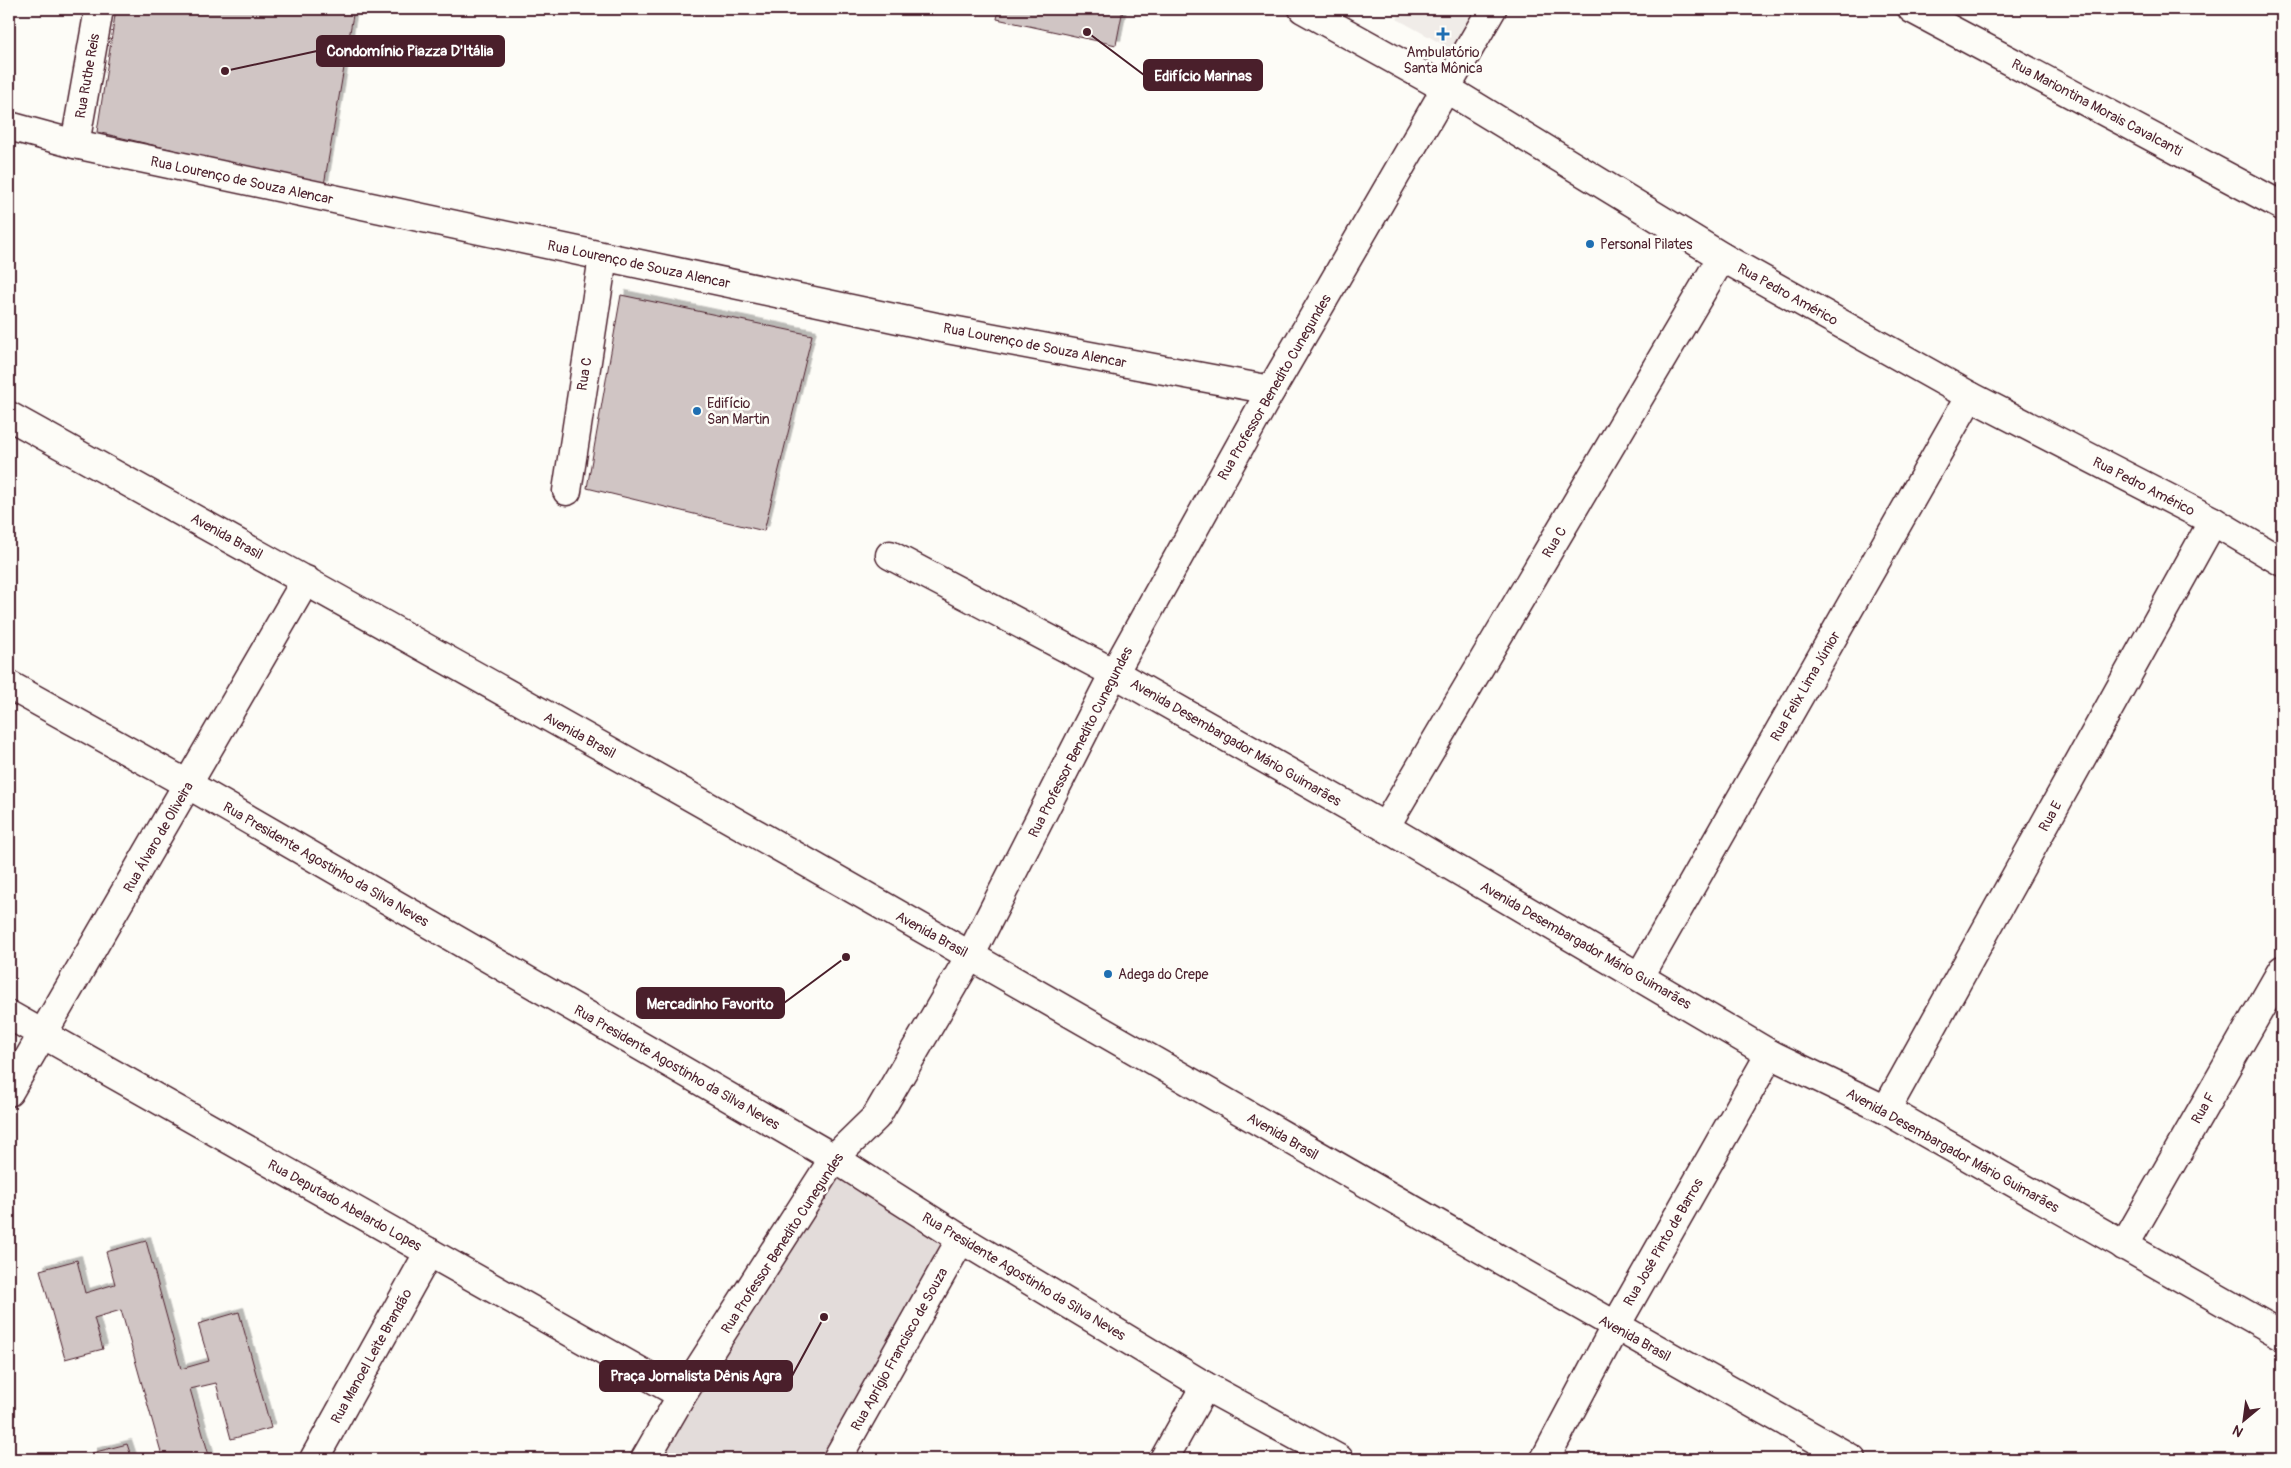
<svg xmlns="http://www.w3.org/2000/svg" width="2291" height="1468" viewBox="0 0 2291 1468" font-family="Pangolin,sans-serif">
<defs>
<filter id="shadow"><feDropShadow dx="4.5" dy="-4.5" stdDeviation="0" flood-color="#0004"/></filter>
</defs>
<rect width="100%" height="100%" fill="#fdfcf7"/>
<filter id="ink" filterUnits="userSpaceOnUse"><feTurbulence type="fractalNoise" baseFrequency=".02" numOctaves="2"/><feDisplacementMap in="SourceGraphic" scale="10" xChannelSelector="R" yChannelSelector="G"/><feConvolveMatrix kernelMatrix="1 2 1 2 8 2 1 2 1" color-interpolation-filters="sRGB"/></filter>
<g filter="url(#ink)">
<path fill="#f0ece8" d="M 1403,9 L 1476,9 L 1453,50 L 1397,19 Z"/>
<path fill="#e3dcda" stroke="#967e82" d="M 834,1158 L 961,1239 L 837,1459 L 645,1459 Z"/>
<g fill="#d0c5c4" stroke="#4a1f2b" filter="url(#shadow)">
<path d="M 116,9 L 354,9 L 324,185 L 97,132 Z"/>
<path d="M 999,9 L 1123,9 L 1116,45 L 997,19 Z"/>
<path d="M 621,295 L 812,335 L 764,531 L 587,488 Z"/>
<path d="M 146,1241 L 181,1369 L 209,1361 L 198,1324 L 239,1312 L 271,1428 L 231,1439 L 216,1383 L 190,1389 L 210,1459 L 163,1459 L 121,1310 L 94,1318 L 103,1349 L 65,1359 L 40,1270 L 77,1260 L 85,1293 L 115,1284 L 106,1252 Z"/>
<path d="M 127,1444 L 132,1459 L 94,1459 L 92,1453 Z"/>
</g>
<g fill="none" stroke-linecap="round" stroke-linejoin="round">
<defs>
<g id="minor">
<path d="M 1912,9 L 2282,206"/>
<path d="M 9,126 L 75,144 L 936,327 L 1271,390"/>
<path d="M 75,144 L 99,9"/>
<path d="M 567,491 L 603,257"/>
<path d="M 890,555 L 1114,673 L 1385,827 L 1770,1054 L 1886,1110 L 2282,1335"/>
<path d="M 9,685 L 189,785 L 834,1158 L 961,1239 L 1205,1386 L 1339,1459"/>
<path d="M 1385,827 L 1722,257"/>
<path d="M 1640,976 L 1970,396"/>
<path d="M 9,1015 L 682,1395"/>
<path d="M 9,1092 L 306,580"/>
<path d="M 1886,1110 L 2213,521"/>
<path d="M 2124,1246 L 2282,970"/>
<path d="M 314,1459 L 429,1252"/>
<path d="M 645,1459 L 682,1395 L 834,1158 L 876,1117 L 970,956 L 1114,673 L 1271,390 L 1492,9"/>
<path d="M 837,1459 L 961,1239"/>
<path d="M 1164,1459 L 1205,1386"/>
<path d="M 1545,1459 L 1615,1327 L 1770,1054"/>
</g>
<g id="tertiary">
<path d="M 1303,9 L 1447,89 L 1722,257 L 1970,396 L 2213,521 L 2282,562"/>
<path d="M 9,416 C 331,595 654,774 974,958 C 1267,1125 1558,1295 1852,1459"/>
</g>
</defs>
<use href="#minor" stroke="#4a1f2b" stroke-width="31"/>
<use href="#tertiary" stroke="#4a1f2b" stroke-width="31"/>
<use href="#minor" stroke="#fdfcf7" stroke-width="28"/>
<use href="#tertiary" stroke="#fdfcf7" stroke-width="28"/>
</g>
</g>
<g fill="#1f6fb2" stroke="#fdfcf7" stroke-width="2">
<path d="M1440.5 26.5h5v5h5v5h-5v5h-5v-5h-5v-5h5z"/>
<circle cx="1590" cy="244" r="5"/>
<circle cx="697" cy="411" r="5"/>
<circle cx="1108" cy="974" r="5"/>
</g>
<g text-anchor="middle" stroke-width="5" stroke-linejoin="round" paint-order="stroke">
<g font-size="14" fill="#4a1f2b" stroke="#fdfcf7" text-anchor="start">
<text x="1443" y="57" text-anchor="middle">Ambulatório<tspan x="1443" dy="16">Santa Mônica</tspan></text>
<text x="1600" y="249">Personal Pilates</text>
<text x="707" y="408">Edifício<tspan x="707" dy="16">San Martin</tspan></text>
<text x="1118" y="979">Adega do Crepe</text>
</g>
<g font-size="14" fill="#4a1f2b" stroke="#fdfcf7">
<text transform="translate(87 76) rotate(-80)" y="5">Rua Ruthe Reis</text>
<text transform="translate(2097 107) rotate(28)" y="5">Rua Mariontina Morais Cavalcanti</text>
<text transform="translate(242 180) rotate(12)" y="5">Rua Lourenço de Souza Alencar</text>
<text transform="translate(639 264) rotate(12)" y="5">Rua Lourenço de Souza Alencar</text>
<text transform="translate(1788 294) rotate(29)" y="5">Rua Pedro Américo</text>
<text transform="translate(1035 345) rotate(11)" y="5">Rua Lourenço de Souza Alencar</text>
<text transform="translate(584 374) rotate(-81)" y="5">Rua C</text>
<text transform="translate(1274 387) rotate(-60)" y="5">Rua Professor Benedito Cunegundes</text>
<text transform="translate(2144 486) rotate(27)" y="5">Rua Pedro Américo</text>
<text transform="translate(227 536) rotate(29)" y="5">Avenida Brasil</text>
<text transform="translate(1554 542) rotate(-59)" y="5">Rua C</text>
<text transform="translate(1805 686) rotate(-60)" y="5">Rua Felix Lima Júnior</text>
<text transform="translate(580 735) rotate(29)" y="5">Avenida Brasil</text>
<text transform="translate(1080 742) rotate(-63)" y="5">Rua Professor Benedito Cunegundes</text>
<text transform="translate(1236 742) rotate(30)" y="5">Avenida Desembargador Mário Guimarães</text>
<text transform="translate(2050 816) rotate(-61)" y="5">Rua E</text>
<text transform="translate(158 837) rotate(-60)" y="5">Rua Álvaro de Oliveira</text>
<text transform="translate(326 864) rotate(30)" y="5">Rua Presidente Agostinho da Silva Neves</text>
<text transform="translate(932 934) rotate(29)" y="5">Avenida Brasil</text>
<text transform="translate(1586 945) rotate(30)" y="5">Avenida Desembargador Mário Guimarães</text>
<text transform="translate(677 1067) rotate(30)" y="5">Rua Presidente Agostinho da Silva Neves</text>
<text transform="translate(2203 1108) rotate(-60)" y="5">Rua F</text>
<text transform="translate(1283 1136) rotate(30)" y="5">Avenida Brasil</text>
<text transform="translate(1953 1150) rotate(29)" y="5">Avenida Desembargador Mário Guimarães</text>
<text transform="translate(345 1205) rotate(29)" y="5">Rua Deputado Abelardo Lopes</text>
<text transform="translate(1663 1242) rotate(-60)" y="5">Rua José Pinto de Barros</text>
<text transform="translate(782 1243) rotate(-57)" y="5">Rua Professor Benedito Cunegundes</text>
<text transform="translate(1024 1276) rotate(31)" y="5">Rua Presidente Agostinho da Silva Neves</text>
<text transform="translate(1635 1338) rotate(29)" y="5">Avenida Brasil</text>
<text transform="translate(899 1349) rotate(-61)" y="5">Rua Aprígio Francisco de Souza</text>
<text transform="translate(371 1356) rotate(-61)" y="5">Rua Manoel Leite Brandão</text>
</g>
</g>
<path fill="none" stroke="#4a1f2b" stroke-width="2" d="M225 71L317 51M1087 32L1144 75M846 957L784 1003M824 1317L792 1376"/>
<g fill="#4a1f2b" stroke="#fdfcf7" stroke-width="2">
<circle cx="225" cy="71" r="5"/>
<circle cx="1087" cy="32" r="5"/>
<circle cx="846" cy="957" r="5"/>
<circle cx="824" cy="1317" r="5"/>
</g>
<g fill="#4a1f2b" stroke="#4a1f2b" stroke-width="2">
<rect x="317" y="36" width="187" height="30" rx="5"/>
<rect x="1144" y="60" width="118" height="30" rx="5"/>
<rect x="637" y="988" width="147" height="30" rx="5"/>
<rect x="600" y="1361" width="192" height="30" rx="5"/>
</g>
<g font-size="15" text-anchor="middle" font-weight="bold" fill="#fff">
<text x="410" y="56">Condomínio Piazza D'Itália</text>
<text x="1203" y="81">Edifício Marinas</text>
<text x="710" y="1009">Mercadinho Favorito</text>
<text x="696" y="1381">Praça Jornalista Dênis Agra</text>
</g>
<rect width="2291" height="1468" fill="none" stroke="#fdfcf7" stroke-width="30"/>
<rect x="15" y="15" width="2261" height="1438" fill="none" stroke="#4a1f2b" stroke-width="2" filter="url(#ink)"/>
<g transform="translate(2244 1420) rotate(209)" stroke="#fdfcf7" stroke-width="4" paint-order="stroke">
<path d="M0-4L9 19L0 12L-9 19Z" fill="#4a1f2b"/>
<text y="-8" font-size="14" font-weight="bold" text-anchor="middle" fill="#4a1f2b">N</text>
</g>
</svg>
